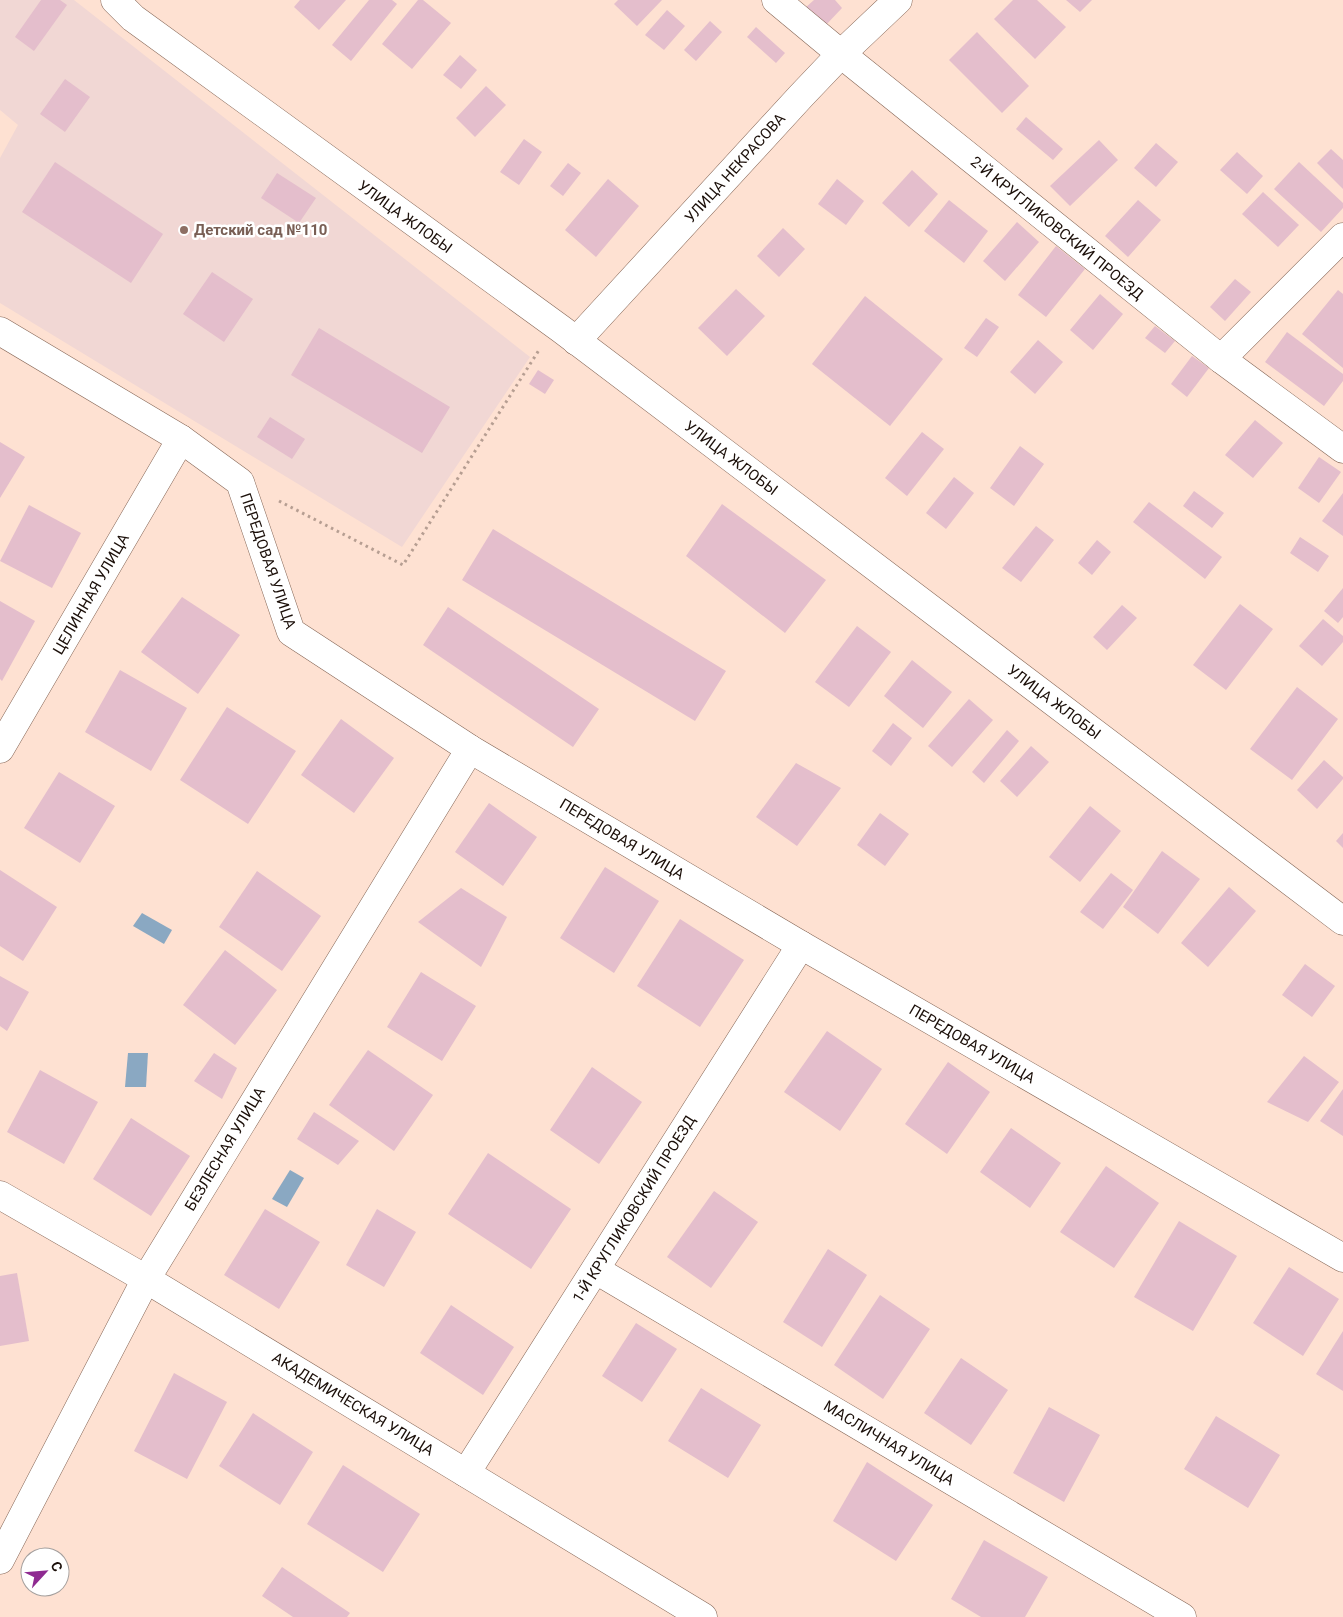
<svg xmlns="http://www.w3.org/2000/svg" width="1343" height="1617" viewBox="0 0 1343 1617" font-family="Roboto,sans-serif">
<rect width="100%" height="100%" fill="#fee1d2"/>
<path fill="#f1d7d4" d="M 0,0 L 74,0 L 530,357 L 402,547 L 0,303 L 0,158 L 18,125 L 0,110 Z"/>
<g fill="#8aa8c2">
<path d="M 142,913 L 172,930 L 164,944 L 133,926 Z"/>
<path d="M 128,1053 L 148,1053 L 146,1087 L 125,1087 Z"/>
<path d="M 290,1170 L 304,1178 L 287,1207 L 272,1199 Z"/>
</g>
<g fill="#e4becc">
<path d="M 41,0 L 60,0 L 67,5 L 34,51 L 15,37 Z"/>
<path d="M 300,0 L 346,0 L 319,30 L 294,7 Z"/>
<path d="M 369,0 L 392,0 L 397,4 L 351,61 L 332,45 Z"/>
<path d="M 418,0 L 423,0 L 451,23 L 412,69 L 382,44 Z"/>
<path d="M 618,0 L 662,0 L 637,26 L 614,4 Z"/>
<path d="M 814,0 L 835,0 L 842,8 L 824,27 L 805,8 Z"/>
<path d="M 1013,0 L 1037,0 L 1066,27 L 1035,59 L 994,19 Z"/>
<path d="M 1066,0 L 1092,0 L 1080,12 Z"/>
<path d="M 667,10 L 685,26 L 664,50 L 645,35 Z"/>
<path d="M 710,21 L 722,32 L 696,61 L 684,50 Z"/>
<path d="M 756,27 L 785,53 L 776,63 L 747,37 Z"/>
<path d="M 977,32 L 1029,86 L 1002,113 L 949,60 Z"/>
<path d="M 460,55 L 477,70 L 461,89 L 443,75 Z"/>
<path d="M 65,79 L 90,97 L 65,132 L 40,114 Z"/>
<path d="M 486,86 L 506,105 L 475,137 L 456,118 Z"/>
<path d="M 1026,117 L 1063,149 L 1053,160 L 1016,129 Z"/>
<path d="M 524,139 L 542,152 L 519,185 L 500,172 Z"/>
<path d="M 1099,140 L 1118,160 L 1070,206 L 1050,186 Z"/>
<path d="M 1156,143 L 1178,162 L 1156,187 L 1134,168 Z"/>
<path d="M 1331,149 L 1343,160 L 1343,189 L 1317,163 Z"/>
<path d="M 1237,152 L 1263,176 L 1247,194 L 1220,170 Z"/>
<path d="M 55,162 L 163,234 L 131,283 L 22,212 Z"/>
<path d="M 1299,162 L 1343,203 L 1343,208 L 1321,232 L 1274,189 Z"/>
<path d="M 568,163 L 581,173 L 563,196 L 550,186 Z"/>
<path d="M 912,170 L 938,194 L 909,227 L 882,203 Z"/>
<path d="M 277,173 L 316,198 L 299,223 L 261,198 Z"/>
<path d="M 608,179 L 639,206 L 596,257 L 565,230 Z"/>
<path d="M 837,179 L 864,201 L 846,225 L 818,204 Z"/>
<path d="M 1263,192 L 1299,225 L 1278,247 L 1242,214 Z"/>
<path d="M 949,200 L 988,231 L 964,263 L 924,231 Z"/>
<path d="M 1138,200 L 1161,220 L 1128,257 L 1105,236 Z"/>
<path d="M 1017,222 L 1039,242 L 1005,281 L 983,261 Z"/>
<path d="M 783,228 L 805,249 L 779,277 L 757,256 Z"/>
<path d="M 1056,246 L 1085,269 L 1046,317 L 1018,295 Z"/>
<path d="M 212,272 L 253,299 L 224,342 L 183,314 Z"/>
<path d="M 1235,279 L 1251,292 L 1225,321 L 1210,307 Z"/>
<path d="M 736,289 L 765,316 L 727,356 L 698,328 Z"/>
<path d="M 1338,290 L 1343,294 L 1343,368 L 1302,334 Z"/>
<path d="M 1100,294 L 1123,314 L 1093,350 L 1070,330 Z"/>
<path d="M 865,296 L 943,359 L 890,426 L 812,364 Z"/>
<path d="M 986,318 L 999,327 L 977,357 L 964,348 Z"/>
<path d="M 1155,326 L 1175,341 L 1165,353 L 1145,338 Z"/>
<path d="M 319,328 L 450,407 L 422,453 L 291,375 Z"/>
<path d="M 1287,332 L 1343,374 L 1343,381 L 1324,406 L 1265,362 Z"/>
<path d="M 1038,340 L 1063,362 L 1035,394 L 1010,372 Z"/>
<path d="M 1192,356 L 1209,368 L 1187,397 L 1171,384 Z"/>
<path d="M 538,370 L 554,380 L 545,394 L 529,384 Z"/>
<path d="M 270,417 L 305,439 L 292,459 L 257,437 Z"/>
<path d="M 1255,420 L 1283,443 L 1253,478 L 1225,455 Z"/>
<path d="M 922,432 L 944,449 L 907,496 L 885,478 Z"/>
<path d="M 0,442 L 25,457 L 0,498 Z"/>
<path d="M 1020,446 L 1044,464 L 1014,506 L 990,488 Z"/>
<path d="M 1319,457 L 1341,472 L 1319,503 L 1298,488 Z"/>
<path d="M 954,477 L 974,493 L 946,529 L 926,513 Z"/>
<path d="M 1194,491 L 1224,513 L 1212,528 L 1183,506 Z"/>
<path d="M 1343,493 L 1343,536 L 1322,521 Z"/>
<path d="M 1149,502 L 1222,557 L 1205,579 L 1133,522 Z"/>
<path d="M 722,504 L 826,580 L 785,633 L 686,556 Z"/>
<path d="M 29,505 L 81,533 L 52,588 L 0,561 Z"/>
<path d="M 1036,526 L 1054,540 L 1021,582 L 1002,568 Z"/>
<path d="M 493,529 L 726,671 L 695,721 L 462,580 Z"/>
<path d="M 1300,537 L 1329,556 L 1318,572 L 1290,553 Z"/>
<path d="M 1097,540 L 1111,552 L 1092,575 L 1078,563 Z"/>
<path d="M 1343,588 L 1343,617 L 1338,623 L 1324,611 Z"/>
<path d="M 182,597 L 240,635 L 198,694 L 141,652 Z"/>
<path d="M 0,601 L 35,621 L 2,681 L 0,679 Z"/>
<path d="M 1240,604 L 1273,629 L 1226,690 L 1193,665 Z"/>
<path d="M 1122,605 L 1137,618 L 1107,650 L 1093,637 Z"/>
<path d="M 448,607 L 599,709 L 573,747 L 423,645 Z"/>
<path d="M 1323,619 L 1343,636 L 1343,642 L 1322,666 L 1299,646 Z"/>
<path d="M 857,626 L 891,652 L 849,707 L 815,682 Z"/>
<path d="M 912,660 L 952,692 L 923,728 L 884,696 Z"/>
<path d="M 120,670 L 187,708 L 151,771 L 85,732 Z"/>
<path d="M 1297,687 L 1338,719 L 1292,780 L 1250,749 Z"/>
<path d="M 969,699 L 993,720 L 952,767 L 928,746 Z"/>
<path d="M 227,707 L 296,751 L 248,824 L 180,780 Z"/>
<path d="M 341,719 L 394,758 L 354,813 L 301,775 Z"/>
<path d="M 893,723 L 912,738 L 891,766 L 872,751 Z"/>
<path d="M 1007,730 L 1019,741 L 984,783 L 972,772 Z"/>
<path d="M 1031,746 L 1049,762 L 1017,797 L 1000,781 Z"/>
<path d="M 1324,760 L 1343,777 L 1343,779 L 1317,809 L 1297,790 Z"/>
<path d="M 796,763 L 841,788 L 797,846 L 756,817 Z"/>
<path d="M 59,772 L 115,806 L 80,863 L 24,828 Z"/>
<path d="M 489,803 L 537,837 L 503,886 L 455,852 Z"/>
<path d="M 1090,806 L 1121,831 L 1080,882 L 1049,857 Z"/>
<path d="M 880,813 L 909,834 L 885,866 L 857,845 Z"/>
<path d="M 1343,833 L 1343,848 L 1336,841 Z"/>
<path d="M 1162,851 L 1200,879 L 1158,934 L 1123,907 Z"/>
<path d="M 605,867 L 659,901 L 614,973 L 560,938 Z"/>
<path d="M 0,870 L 57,907 L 23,961 L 0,946 Z"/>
<path d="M 257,871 L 321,916 L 282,971 L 219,927 Z"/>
<path d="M 1111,873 L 1133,890 L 1103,929 L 1080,912 Z"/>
<path d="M 1229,887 L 1256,911 L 1208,967 L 1181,943 Z"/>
<path d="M 461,888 L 507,917 L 481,967 L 418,922 Z"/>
<path d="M 680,919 L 744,960 L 700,1027 L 637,986 Z"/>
<path d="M 225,950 L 277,990 L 235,1045 L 183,1005 Z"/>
<path d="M 1305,964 L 1335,986 L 1312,1017 L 1282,995 Z"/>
<path d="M 421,972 L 476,1006 L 442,1061 L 387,1027 Z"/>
<path d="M 0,976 L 29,992 L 7,1031 L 0,1026 Z"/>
<path d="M 827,1031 L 882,1069 L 840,1131 L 784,1092 Z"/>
<path d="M 368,1050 L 433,1095 L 394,1151 L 329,1105 Z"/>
<path d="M 214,1053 L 237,1068 L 222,1099 L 194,1081 Z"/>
<path d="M 1304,1056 L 1339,1082 L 1308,1122 L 1267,1102 Z"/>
<path d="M 948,1062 L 990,1092 L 947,1154 L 905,1124 Z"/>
<path d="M 592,1067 L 642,1102 L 599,1164 L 550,1130 Z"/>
<path d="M 40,1070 L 98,1102 L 64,1164 L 7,1132 Z"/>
<path d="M 1343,1089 L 1343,1136 L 1320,1121 Z"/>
<path d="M 314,1112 L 359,1141 L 338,1165 L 297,1139 Z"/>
<path d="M 131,1118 L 190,1156 L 151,1216 L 93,1179 Z"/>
<path d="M 1011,1128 L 1061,1163 L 1030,1208 L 980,1172 Z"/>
<path d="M 488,1153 L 571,1209 L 531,1269 L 448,1214 Z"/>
<path d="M 1106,1166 L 1159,1203 L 1114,1268 L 1060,1232 Z"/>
<path d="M 714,1191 L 758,1222 L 711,1288 L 667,1257 Z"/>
<path d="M 265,1209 L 320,1242 L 279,1309 L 224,1275 Z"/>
<path d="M 377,1209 L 416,1232 L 384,1287 L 346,1265 Z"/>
<path d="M 1179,1221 L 1237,1256 L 1193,1331 L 1134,1297 Z"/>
<path d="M 828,1249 L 867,1275 L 822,1347 L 783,1322 Z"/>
<path d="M 1289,1267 L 1339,1299 L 1303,1356 L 1253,1323 Z"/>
<path d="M 17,1273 L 29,1341 L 0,1346 L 0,1276 Z"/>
<path d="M 880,1295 L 930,1329 L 883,1399 L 834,1365 Z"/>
<path d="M 451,1305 L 514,1347 L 483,1395 L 420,1353 Z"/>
<path d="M 636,1323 L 677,1349 L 642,1402 L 602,1376 Z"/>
<path d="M 1343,1331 L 1343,1391 L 1316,1374 Z"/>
<path d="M 961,1358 L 1008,1390 L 971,1445 L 924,1413 Z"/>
<path d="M 174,1373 L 227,1402 L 187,1479 L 134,1451 Z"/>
<path d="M 701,1388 L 761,1425 L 728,1478 L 668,1441 Z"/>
<path d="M 1049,1407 L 1100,1435 L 1064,1502 L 1013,1473 Z"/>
<path d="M 253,1413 L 313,1452 L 280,1505 L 219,1466 Z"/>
<path d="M 1216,1416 L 1280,1455 L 1248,1508 L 1184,1469 Z"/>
<path d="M 867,1462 L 933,1505 L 896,1561 L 833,1521 Z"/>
<path d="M 343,1465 L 420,1514 L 383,1572 L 307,1524 Z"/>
<path d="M 984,1540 L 1048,1577 L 1025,1617 L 981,1617 L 951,1599 Z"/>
<path d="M 282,1567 L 350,1613 L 347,1617 L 293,1617 L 262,1596 Z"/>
</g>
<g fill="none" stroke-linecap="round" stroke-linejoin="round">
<defs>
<g id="minor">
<path d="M 115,0 L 133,18 L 561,329 L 1343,921"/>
<path d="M 776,0 L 841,54 L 1221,359 L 1343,449"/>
<path d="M 0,331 L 181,439 L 240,482 L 291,632 L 470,749 L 801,945 L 1343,1258"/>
<path d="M 576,341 L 801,96 L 841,54 L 898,0"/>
<path d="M 1221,359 L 1343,237"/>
<path d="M 0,749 L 181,439"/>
<path d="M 0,1195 L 146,1279 L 703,1617"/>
<path d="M 596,1270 L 1182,1617"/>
<path d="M 466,1473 L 801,945"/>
<path d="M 0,1560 L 146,1279 L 470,749"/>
</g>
</defs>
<use href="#minor" stroke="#866757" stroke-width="29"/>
<path stroke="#b69e92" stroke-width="3" stroke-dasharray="2.5 4" stroke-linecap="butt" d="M 279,501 L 403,565 L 539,350"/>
<use href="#minor" stroke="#fff" stroke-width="28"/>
</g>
<circle fill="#8d6e63" stroke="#fff" stroke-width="2" cx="184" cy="230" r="5"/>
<g text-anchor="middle" stroke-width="5" stroke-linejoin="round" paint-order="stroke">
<g font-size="15" fill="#1b0f09" stroke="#fff">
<text transform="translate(735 168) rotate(-48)" y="5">УЛИЦА НЕКРАСОВА</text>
<text transform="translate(405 217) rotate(36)" y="5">УЛИЦА ЖЛОБЫ</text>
<text transform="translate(1057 228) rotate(39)" y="5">2-Й КРУГЛИКОВСКИЙ ПРОЕЗД</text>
<text transform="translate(731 458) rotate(37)" y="5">УЛИЦА ЖЛОБЫ</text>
<text transform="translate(268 561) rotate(71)" y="5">ПЕРЕДОВАЯ УЛИЦА</text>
<text transform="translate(91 594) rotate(-60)" y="5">ЦЕЛИННАЯ УЛИЦА</text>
<text transform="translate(1054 702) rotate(37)" y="5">УЛИЦА ЖЛОБЫ</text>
<text transform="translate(622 839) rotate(31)" y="5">ПЕРЕДОВАЯ УЛИЦА</text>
<text transform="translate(972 1044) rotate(30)" y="5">ПЕРЕДОВАЯ УЛИЦА</text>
<text transform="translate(225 1149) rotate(-59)" y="5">БЕЗЛЕСНАЯ УЛИЦА</text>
<text transform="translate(634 1209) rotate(-58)" y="5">1-Й КРУГЛИКОВСКИЙ ПРОЕЗД</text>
<text transform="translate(353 1404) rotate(31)" y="5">АКАДЕМИЧЕСКАЯ УЛИЦА</text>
<text transform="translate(889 1443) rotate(31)" y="5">МАСЛИЧНАЯ УЛИЦА</text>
</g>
<g font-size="15" font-weight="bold" fill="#785e54" stroke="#fff" text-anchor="start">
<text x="194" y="235">Детский сад №110</text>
</g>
</g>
<g transform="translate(45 1572) rotate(64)"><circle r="24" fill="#ffffff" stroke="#a49f9d"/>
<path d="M0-4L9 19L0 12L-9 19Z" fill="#8f2a91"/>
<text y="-8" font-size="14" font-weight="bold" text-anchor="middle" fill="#1b0f09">С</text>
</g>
</svg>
